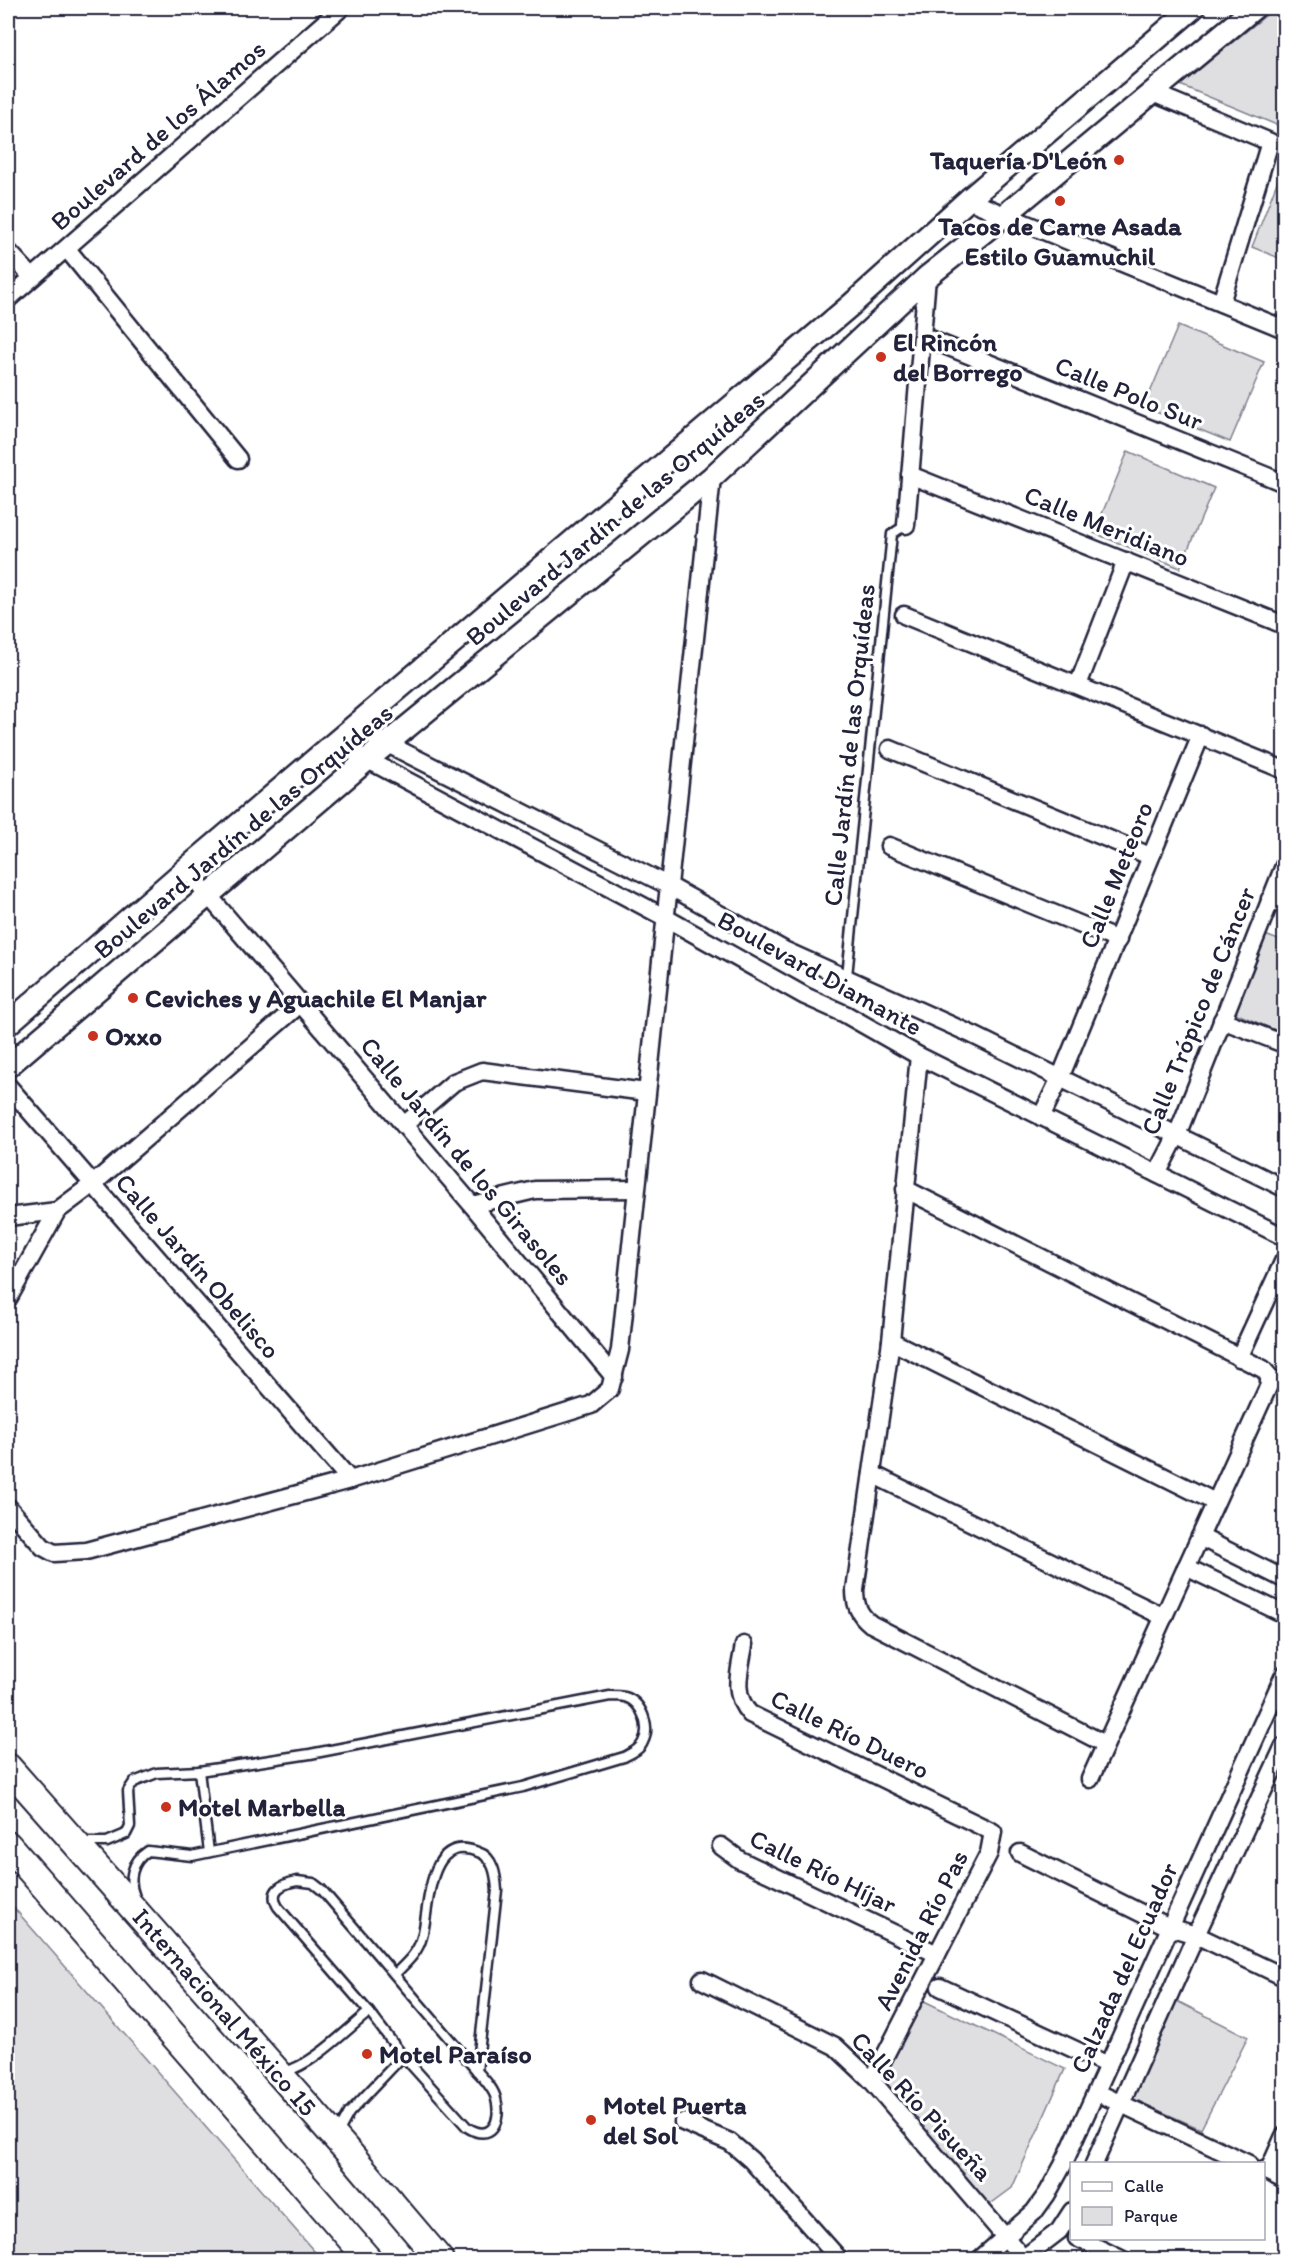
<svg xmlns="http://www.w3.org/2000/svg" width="1292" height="2267" viewBox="0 0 1292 2267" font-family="Itim,sans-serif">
<rect width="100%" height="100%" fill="#fff"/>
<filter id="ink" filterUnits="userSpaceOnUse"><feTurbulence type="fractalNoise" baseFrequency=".0167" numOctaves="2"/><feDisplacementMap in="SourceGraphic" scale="12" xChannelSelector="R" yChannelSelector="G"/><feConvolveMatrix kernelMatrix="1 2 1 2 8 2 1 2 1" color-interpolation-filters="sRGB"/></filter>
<g filter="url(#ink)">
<g fill="#dfdfe2" stroke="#80808e" stroke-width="1.5">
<path d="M 1275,8 L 1284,8 L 1284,128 L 1180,85 Z"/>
<path d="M 1284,164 L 1284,260 L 1252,247 Z"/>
<path d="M 1178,326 L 1264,362 L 1230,442 L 1144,407 Z"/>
<path d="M 1128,451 L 1214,488 L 1180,568 L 1094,533 Z"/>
<path d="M 1265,935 L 1284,942 L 1284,1034 L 1235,1013 Z"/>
<path d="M 8,1901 L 321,2259 L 8,2259 Z"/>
<path d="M 1169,1997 L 1248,2037 L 1201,2129 L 1123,2095 Z"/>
<path d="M 920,1999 L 1065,2069 L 1012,2188 L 989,2205 L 880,2082 Z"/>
</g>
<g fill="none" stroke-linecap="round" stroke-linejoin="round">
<defs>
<g id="service">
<path d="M 847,976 L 892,534 L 906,525"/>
<path d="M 199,1771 L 209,1852"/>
<path d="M 80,1842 L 107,1842 L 126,1834 L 130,1826 L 128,1791 L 134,1782 L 157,1773 L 199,1771 L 310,1754 L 610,1696 C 615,1696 621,1696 625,1697 C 642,1702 651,1727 643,1742 C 640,1750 631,1753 624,1757 L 523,1787 L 192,1856 L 148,1851 C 131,1862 128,1880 135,1897"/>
<path d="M 297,1881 L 313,1883 L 322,1890 L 477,2071 C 484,2079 494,2089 496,2099 C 502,2122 491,2143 467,2127 L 403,2056 L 369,2012 L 278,1907 C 268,1890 282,1884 297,1881 Z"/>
<path d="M 395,1974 C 406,1963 418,1953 422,1937 C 430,1909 426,1832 478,1852 C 494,1857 496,1876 497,1890 L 477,2071"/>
<path d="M 284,2072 C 313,2065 345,2031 369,2012"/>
<path d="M 338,2133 L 349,2113 L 403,2056"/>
</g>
<g id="minor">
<path d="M 1153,93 L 1270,142 L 1221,303"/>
<path d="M 968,200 L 1284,329"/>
<path d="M 67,249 L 238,459"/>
<path d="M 8,251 L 32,277"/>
<path d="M 8,299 L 341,8"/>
<path d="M 922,336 L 1284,483"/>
<path d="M 910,475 L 1284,625"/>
<path d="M 906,525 L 927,277"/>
<path d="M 904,615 L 1284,770"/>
<path d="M 1078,685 L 1126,561"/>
<path d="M 354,727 L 669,886 L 784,950 L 973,1035 L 1284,1188"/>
<path d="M 336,743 L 664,917 L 805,996 L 845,1014 L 919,1056 L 1284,1237"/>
<path d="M 890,749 L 1150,856"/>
<path d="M 889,846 L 1118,940"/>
<path d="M 186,869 L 472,1205 L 614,1377"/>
<path d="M 1270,899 L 1284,905"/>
<path d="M 1222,1020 L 1284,1044"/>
<path d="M 919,1056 L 891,1341 L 855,1590 C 855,1605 859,1615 871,1624 L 1105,1744"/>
<path d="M 8,1086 L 350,1480"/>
<path d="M 1041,1117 L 1060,1078 L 1201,735"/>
<path d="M 404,1125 L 454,1082 L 482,1071 L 646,1092"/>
<path d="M 1157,1174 L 1177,1135 L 1284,866"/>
<path d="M 905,1189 L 1263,1369 L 1269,1376 L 1269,1385 L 1090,1779"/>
<path d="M 472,1205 L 535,1190 L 636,1189"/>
<path d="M 8,1217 L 57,1211 L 93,1184 L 300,1004"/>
<path d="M 8,1299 L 57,1211"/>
<path d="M 891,1341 L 1215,1502"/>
<path d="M 1239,1358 L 1284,1260"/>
<path d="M 872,1474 L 1164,1617"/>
<path d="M 8,1507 L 43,1547 L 54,1553 L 86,1551 L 350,1480 L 591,1405 L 610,1389 L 620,1350 L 712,477"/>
<path d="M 1200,1537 L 1284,1579"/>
<path d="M 1186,1567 L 1284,1614"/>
<path d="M 744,1645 C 740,1670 731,1694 750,1714 L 993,1832 L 989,1853 L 872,2081"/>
<path d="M 721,1846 L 740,1860 L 937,1954"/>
<path d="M 1020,1853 L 1169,1927 L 1196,1935 L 1284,1977"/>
<path d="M 702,1980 L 835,2046 L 872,2081 L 1023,2258"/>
<path d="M 940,1987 L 1108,2065"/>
<path d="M 1096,2092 L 1249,2164"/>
<path d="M 683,2122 L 730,2142 L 751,2160 L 840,2260"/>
<path d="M 1094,2164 L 1196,1935 L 1284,1746"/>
<path d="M 1264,2170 L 1284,2180"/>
<path d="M 1268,2172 L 1284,2136"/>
<path d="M 1077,2238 L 1123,2260"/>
<path d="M 979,2260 L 1034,2212 L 1047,2194 L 1063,2165 L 1284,1675"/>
<path d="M 1021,2260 L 1059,2231 L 1072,2211"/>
</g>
<g id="tertiary">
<path d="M 8,1024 L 186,869 L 851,305 L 968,200 L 1193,8"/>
<path d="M 8,1066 L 368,759 L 712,477 L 927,277 L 1005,215 L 1254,8"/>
</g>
<g id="primary">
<path d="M 8,1767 L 351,2155 L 440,2260"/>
<path d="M 8,1845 L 369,2260"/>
</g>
</defs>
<use href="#service" stroke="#22223b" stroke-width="13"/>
<use href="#minor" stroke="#22223b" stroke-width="21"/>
<use href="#tertiary" stroke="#22223b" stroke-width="26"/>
<use href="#primary" stroke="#22223b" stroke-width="30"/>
<use href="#service" stroke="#fff" stroke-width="8"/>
<use href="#minor" stroke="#fff" stroke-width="16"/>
<use href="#tertiary" stroke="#fff" stroke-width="21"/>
<use href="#primary" stroke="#fff" stroke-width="26"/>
</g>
</g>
<g fill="#c8321e" stroke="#fff" stroke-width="2">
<circle cx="1119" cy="160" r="6"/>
<circle cx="1060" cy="201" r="6"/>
<circle cx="881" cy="357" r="6"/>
<circle cx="133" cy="998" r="6"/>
<circle cx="93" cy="1036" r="6"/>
<circle cx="166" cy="1807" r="6"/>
<circle cx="367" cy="2054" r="6"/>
<circle cx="591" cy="2120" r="6"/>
</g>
<g text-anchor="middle" stroke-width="6" stroke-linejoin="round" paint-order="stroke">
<g font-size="26" fill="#22223b" stroke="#fff">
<text transform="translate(158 135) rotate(-41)" y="9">Boulevard de los Álamos</text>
<text transform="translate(1129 393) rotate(22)" y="9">Calle Polo Sur</text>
<text transform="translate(615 518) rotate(-40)" y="9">Boulevard Jardín de las Orquídeas</text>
<text transform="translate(1107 526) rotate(22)" y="9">Calle Meridiano</text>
<text transform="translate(849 745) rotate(-84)" y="9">Calle Jardín de las Orquídeas</text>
<text transform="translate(243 831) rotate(-40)" y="9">Boulevard Jardín de las Orquídeas</text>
<text transform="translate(1116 875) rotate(-68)" y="9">Calle Meteoro</text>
<text transform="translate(820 973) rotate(29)" y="9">Boulevard Diamante</text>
<text transform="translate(1198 1011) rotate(-68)" y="9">Calle Trópico de Cáncer</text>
<text transform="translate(467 1161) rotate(50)" y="9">Calle Jardín de los Girasoles</text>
<text transform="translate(198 1266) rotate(49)" y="9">Calle Jardín Obelisco</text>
<text transform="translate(850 1734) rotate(26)" y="9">Calle Río Duero</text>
<text transform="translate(823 1871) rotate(26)" y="9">Calle Río Híjar</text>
<text transform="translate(921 1930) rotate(-63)" y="9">Avenida Río Pas</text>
<text transform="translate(1124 1968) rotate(-66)" y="9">Calzada del Ecuador</text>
<text transform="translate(225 2012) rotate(49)" y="9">Internacional México 15</text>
<text transform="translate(922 2106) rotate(47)" y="9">Calle Río Pisueña</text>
</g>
<g font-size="26" font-weight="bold" fill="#22223b" stroke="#fff" text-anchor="start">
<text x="1107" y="169" text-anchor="end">Taquería D'León</text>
<text x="1060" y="235" text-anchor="middle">Tacos de Carne Asada<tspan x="1060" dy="30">Estilo Guamuchil</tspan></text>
<text x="893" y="351">El Rincón<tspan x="893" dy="30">del Borrego</tspan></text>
<text x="145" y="1007">Ceviches y Aguachile El Manjar</text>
<text x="105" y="1045">Oxxo</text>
<text x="178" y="1816">Motel Marbella</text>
<text x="379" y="2063">Motel Paraíso</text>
<text x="603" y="2114">Motel Puerta<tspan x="603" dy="30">del Sol</tspan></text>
</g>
</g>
<rect width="1292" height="2267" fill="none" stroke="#fff" stroke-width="30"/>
<rect x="15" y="15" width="1262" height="2237" fill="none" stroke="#22223b" stroke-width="2" filter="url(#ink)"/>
<rect x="1070" y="2162" width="195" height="78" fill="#ffffff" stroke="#a7a7b1" stroke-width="1.5"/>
<rect x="1082" y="2182" width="30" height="9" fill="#ffffff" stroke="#a7a7b1" stroke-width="1.5"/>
<text x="1124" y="2192" font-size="18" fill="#22223b">Calle</text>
<rect x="1082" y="2207" width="30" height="18" fill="#dfdfe2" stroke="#a7a7b1" stroke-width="1.5"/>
<text x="1124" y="2222" font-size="18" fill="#22223b">Parque</text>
</svg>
